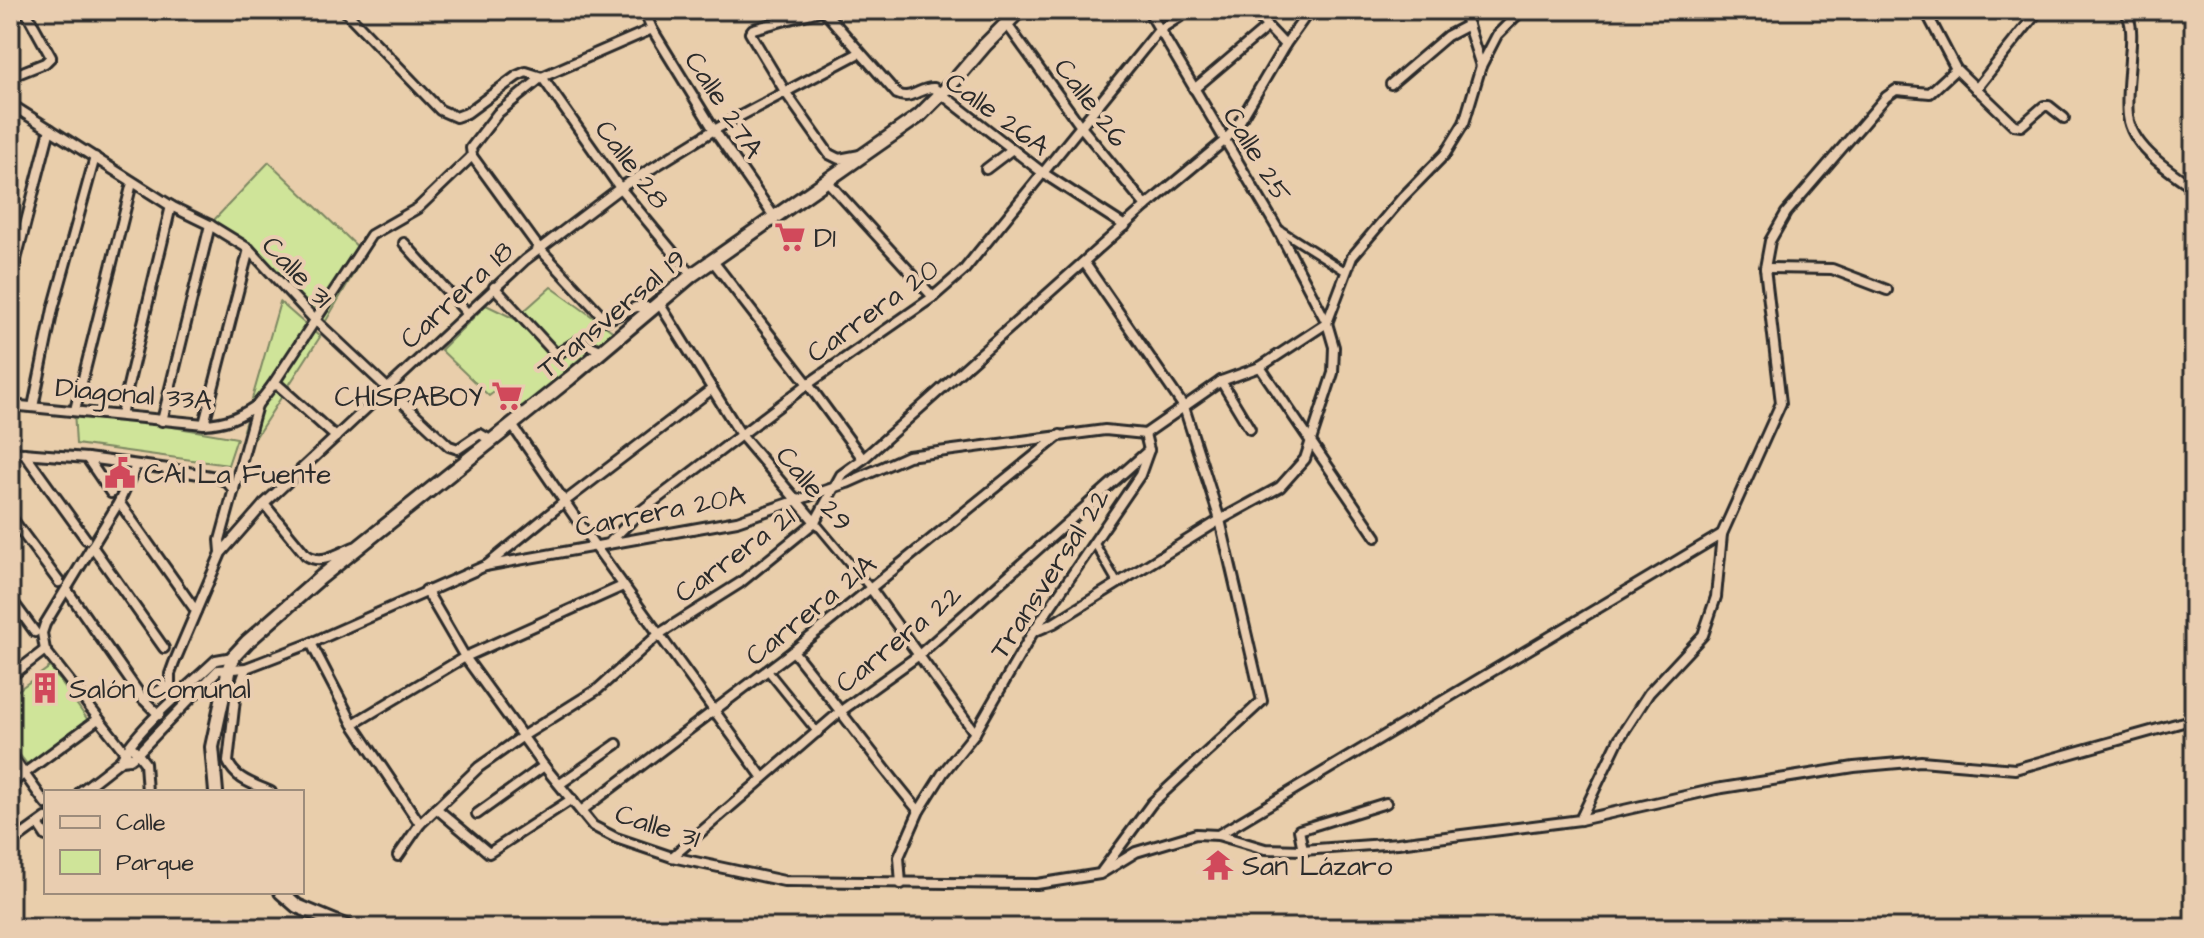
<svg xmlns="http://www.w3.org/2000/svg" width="2204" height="938" viewBox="0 0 2204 938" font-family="'Architects Daughter',sans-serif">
<rect width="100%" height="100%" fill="#e9ceab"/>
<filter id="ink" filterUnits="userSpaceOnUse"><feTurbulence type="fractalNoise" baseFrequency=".0125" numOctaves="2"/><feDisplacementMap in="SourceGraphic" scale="16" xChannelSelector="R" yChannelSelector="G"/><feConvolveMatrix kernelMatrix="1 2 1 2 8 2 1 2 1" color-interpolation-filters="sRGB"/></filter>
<g filter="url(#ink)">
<g fill="#cfe499" stroke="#7d8862" stroke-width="2">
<path d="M 269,162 L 365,254 L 323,326 L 213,221 Z"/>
<path d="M 551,287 L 622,338 L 532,412 L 514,403 L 498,389 L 489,396 L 441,350 L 486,305 L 515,319 Z"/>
<path d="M 280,302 L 320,337 L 255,438 L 243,430 Z"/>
<path d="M 74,410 L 237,438 L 228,465 L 76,444 Z"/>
<path d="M 50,667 L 90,723 L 30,768 L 10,742 L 10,696 Z"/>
</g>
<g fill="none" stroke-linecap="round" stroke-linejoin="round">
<defs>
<g id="pedestrian">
<path d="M 1277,228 L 1345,271"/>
<path d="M 815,522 L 871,589"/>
<path d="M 1094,542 L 1118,584"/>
<path d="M 768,671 L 818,733"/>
</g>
<g id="minor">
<path d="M 344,10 L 440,110 L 456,117 L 467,113 L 517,76 L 526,72 L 542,77 L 620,188 L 692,275"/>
<path d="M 644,10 L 652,29 L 714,130 L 775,218"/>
<path d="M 823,10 L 897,94 C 911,101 920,87 934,88 L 1043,173 L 1125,226"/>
<path d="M 823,10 L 753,29 L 750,33 L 786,93 L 829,154 L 839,159 L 860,155"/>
<path d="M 1252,10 L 1285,45"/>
<path d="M 1463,10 L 1481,66"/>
<path d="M 1925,10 L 1956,69 L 2014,125 L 2021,126 L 2044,106 L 2049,106 L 2064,118"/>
<path d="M 2125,10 C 2134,26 2131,41 2130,59 C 2129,77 2126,98 2128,116 C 2132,148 2170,171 2194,188"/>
<path d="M 1006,23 L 1082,128 L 1146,206"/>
<path d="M 652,29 L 542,77 L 498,113 L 471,148 L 472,156 L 539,248 L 606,320 L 636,307 L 654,307"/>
<path d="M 10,77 L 45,63 L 51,57 L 25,10"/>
<path d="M 1391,84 L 1447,36 L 1468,25"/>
<path d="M 1194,89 L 1267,27"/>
<path d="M 1976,89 L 2039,10"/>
<path d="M 10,104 L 171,206 L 210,225 L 249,249 L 315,320 L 449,446 L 458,449 L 480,434 L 492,441"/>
<path d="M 986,169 L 1011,150"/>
<path d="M 828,182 L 933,297"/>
<path d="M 404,243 L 467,313"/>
<path d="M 712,260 L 808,384 L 863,459"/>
<path d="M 1084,262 L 1184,407 L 1220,520 L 1262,701 L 1152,803 L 1102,871"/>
<path d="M 1765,268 L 1832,269 L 1887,290"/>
<path d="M 10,283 L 50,129"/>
<path d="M 494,287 L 554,352 L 559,353 L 578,341 L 603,351"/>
<path d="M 659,303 L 741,435 L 815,522"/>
<path d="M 1327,323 L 1352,257 L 1402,198 L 1445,154 L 1464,123 L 1481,66 L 1497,35 L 1522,10"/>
<path d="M 1260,367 L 1376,537"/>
<path d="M 1221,381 L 1250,429"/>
<path d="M 272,386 L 371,235 L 418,208 L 472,156"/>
<path d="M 10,405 L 204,424 C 226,423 239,417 257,405 L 220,540 L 221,552"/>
<path d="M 257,405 L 272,386 L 278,385 L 336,437"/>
<path d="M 33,407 L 53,309 L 95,157"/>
<path d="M 75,410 L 132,183"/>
<path d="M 121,415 L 171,206"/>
<path d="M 162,421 L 210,225"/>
<path d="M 204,424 L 249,249"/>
<path d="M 512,425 L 595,546 L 763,778"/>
<path d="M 1145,434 L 1221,381 L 1260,367 L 1327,323"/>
<path d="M 10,452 L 87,458 L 176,470 L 216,477 L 227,482 L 234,490"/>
<path d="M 24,453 L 86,539"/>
<path d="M 87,458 L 111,493"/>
<path d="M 119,502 L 196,611"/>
<path d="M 264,504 L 306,555 C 321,566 339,553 354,547"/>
<path d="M 10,516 L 59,582"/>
<path d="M 611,541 L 641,511 L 808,384 L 933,297 L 964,270 L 1159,30 L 1190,10"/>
<path d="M 92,546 L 164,648"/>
<path d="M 486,566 L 564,502 L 712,389"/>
<path d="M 871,589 L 975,733"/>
<path d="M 67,590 L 143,699 L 159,715"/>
<path d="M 426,590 L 465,657 L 544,766 L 593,826 L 616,838 L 672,857 L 784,881 L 1037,884 L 1100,874 L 1136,852 L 1196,834 L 1218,835 L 1265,849 L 1303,850 L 1398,843 L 1580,820 L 1716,789 L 1854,767 L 1921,761 L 2015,769 L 2194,719"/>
<path d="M 10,598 L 35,632"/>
<path d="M 1033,632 L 1054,623 L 1220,520 L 1280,487 L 1305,459 L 1333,373 L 1334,347 L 1327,323 L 1277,228 L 1148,10"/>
<path d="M 311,643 L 353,724 L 420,824"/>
<path d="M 45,650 L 42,633 L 45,624 L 119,502 L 136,466"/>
<path d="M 45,650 L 128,756"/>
<path d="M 793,651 C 836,704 875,759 919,811"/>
<path d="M 246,668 L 235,699 L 228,762 C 236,780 254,784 271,792"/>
<path d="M 10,677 L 45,650"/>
<path d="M 170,685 L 170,674 L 174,663 L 221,553 L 264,504 L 525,260 L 620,188 L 714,130 L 859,53"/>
<path d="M 143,699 L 170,685"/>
<path d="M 353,724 L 465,657 L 623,586"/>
<path d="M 134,749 L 145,763 L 147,792"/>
<path d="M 10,754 L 46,804"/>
<path d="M 121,760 C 134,731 191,684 216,660 L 233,657 L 235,660"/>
<path d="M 10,784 L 98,719"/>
<path d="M 560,784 L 617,744"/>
<path d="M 80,792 L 121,760 L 130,759 L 138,753 L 218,670 L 246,668 L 311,643 L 485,566 L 737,521 L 847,483 L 908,456 L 1105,430 L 1145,434"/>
<path d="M 436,808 L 489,853 L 572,799"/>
<path d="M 581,811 L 793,651 L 1060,435"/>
<path d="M 477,814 L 544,766"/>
<path d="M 1580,820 L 1619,739 L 1649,693 L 1703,635 L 1716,597 L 1722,534 L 1781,403 L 1765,268 L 1770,241 L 1786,213 L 1886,97 L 1896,90 L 1930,93 L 1956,69"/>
<path d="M 38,824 L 46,836"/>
<path d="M 1218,835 L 1722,534"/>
<path d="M 10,844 L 46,818"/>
<path d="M 1303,850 L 1299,830 L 1386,803"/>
<path d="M 398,856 L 420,824 L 479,767 L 523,736 L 598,689 L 659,634 L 740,583 L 815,522 L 841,475 L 863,459 L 1146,206 L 1223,142 L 1236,128 L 1285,45 L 1310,10"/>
<path d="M 672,857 L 841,711 L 919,655 L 1149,450"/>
<path d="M 901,884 L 899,857 L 919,811 L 943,773 L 975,733 L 1033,632 L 1140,475 L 1149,450 L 1145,434"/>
</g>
<g id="primary">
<path d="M 216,792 L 212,747 L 229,668 L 233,657 L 247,642 L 320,578 L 570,378 L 692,275 L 919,116 L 956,79 L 985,45 L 1020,10"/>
<path d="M 281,892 L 297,906 L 350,928"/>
</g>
</defs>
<use href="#pedestrian" stroke="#2b2b2b" stroke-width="12"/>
<use href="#minor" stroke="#2b2b2b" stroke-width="14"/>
<use href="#primary" stroke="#2b2b2b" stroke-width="18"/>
<use href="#pedestrian" stroke="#e9cdb0" stroke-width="6"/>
<use href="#minor" stroke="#e9cdb0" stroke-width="8"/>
<use href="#primary" stroke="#e9cdb0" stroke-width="12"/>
</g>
</g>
<defs>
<symbol id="supermarket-bare" viewBox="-9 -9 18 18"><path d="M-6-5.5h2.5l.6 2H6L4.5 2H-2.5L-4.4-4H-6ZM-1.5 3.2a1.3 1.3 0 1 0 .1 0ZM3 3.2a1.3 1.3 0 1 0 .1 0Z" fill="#d1495b" stroke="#e9cdb0" stroke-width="2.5" paint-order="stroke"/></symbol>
<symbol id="civic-bare" viewBox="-9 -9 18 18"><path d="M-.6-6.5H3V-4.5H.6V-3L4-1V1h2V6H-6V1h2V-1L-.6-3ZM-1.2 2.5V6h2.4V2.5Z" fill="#d1495b" stroke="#e9cdb0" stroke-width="2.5" paint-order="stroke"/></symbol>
<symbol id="building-bare" viewBox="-9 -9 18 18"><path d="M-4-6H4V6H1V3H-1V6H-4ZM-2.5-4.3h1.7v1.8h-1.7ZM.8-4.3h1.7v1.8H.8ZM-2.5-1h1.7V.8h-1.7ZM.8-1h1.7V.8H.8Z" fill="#d1495b" stroke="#e9cdb0" stroke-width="2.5" paint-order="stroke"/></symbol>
<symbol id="temple-bare" viewBox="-9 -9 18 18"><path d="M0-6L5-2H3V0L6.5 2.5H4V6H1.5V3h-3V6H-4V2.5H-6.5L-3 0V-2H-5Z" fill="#d1495b" stroke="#e9cdb0" stroke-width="2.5" paint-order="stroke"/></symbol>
</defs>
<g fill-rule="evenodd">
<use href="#supermarket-bare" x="768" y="215" width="44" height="44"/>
<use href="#supermarket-bare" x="485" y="374" width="44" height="44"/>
<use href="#civic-bare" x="98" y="451" width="44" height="44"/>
<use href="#building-bare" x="23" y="666" width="44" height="44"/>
<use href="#temple-bare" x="1196" y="843" width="44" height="44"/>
</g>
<g text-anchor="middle" stroke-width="8" stroke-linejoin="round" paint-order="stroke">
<g font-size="28" fill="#2b2b2b" stroke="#e9cdb0">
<text transform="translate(1092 102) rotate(53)" y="10">Calle 26</text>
<text transform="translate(725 104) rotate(57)" y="10">Calle 27A</text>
<text transform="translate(998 113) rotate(36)" y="10">Calle 26A</text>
<text transform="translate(1258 154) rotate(59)" y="10">Calle 25</text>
<text transform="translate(633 164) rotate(53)" y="10">Calle 28</text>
<text transform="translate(298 271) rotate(46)" y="10">Calle 31</text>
<text transform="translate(456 294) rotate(-43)" y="10">Carrera 18</text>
<text transform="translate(872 310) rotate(-36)" y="10">Carrera 20</text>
<text transform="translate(611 313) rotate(-40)" y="10">Transversal 19</text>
<text transform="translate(134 393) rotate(5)" y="10">Diagonal 33A</text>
<text transform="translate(815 488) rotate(50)" y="10">Calle 29</text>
<text transform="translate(660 510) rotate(-11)" y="10">Carrera 20A</text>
<text transform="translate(734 554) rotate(-36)" y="10">Carrera 21</text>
<text transform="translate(1049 573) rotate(-57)" y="10">Transversal 22</text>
<text transform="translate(810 609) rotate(-39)" y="10">Carrera 21A</text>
<text transform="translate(898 638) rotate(-39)" y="10">Carrera 22</text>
<text transform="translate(658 825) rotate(18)" y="10">Calle 31</text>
</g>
<g font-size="28" fill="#2b2b2b" stroke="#e9cdb0" text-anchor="start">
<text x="814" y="247">D1</text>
<text x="483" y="406" text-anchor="end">CHISPABOY</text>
<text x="144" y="483">CAI La Fuente</text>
<text x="69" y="698">Salón Comunal</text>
<text x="1242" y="875">San Lázaro</text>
</g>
</g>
<rect width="2204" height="938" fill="none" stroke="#e9cdb0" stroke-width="40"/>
<rect x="20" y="20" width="2164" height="898" fill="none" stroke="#2b2b2b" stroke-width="3" filter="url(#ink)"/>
<rect x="44" y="790" width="260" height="104" fill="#e9cdb0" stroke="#9d8c7b" stroke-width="2"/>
<rect x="60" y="816" width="40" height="12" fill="#e9cdb0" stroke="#9d8c7b" stroke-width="2"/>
<text x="116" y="830" font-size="24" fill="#2b2b2b">Calle</text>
<rect x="60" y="850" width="40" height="24" fill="#cfe499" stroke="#9d8c7b" stroke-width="2"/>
<text x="116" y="870" font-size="24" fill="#2b2b2b">Parque</text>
</svg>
